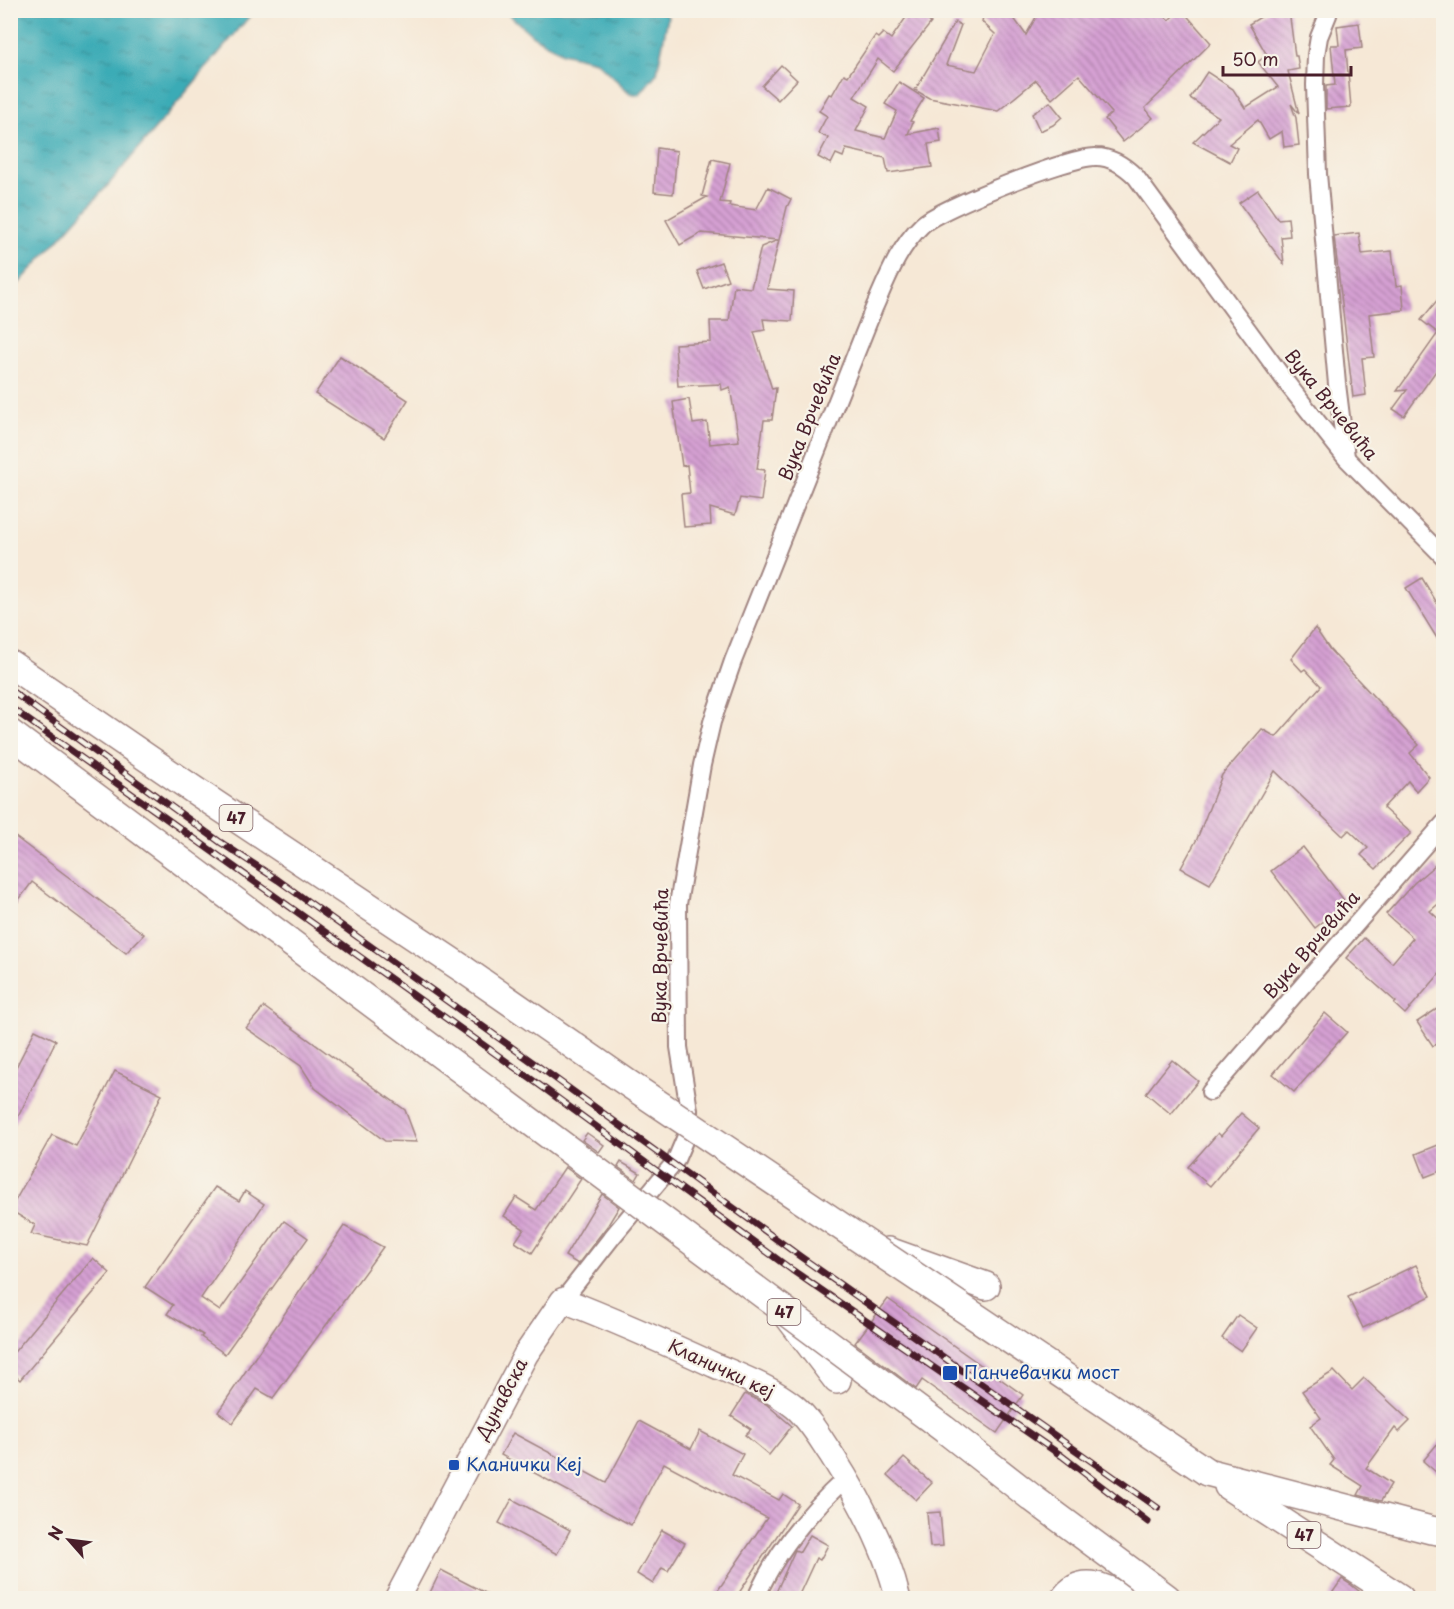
<svg xmlns="http://www.w3.org/2000/svg" width="1454" height="1609" viewBox="0 0 1454 1609" font-family="'Playpen Sans',sans-serif">
<defs>
<pattern id="water-ripples" width="26" height="14" patternUnits="userSpaceOnUse" patternTransform="scale(1.5)"><rect width="26" height="14" fill="#3aabb6"/><path d="M2 4q2-2 4 0t4 0M15 11q2-2 4 0t4 0" fill="none" stroke="#338b94"/></pattern>
<pattern id="building-back-hatch" width="6" height="6" patternUnits="userSpaceOnUse" patternTransform="scale(1.5)"><rect width="6" height="6" fill="#d5a0d3"/><path d="M-1 5l2 2M0 0l6 6M5-1l2 2" fill="none" stroke="#af82ab"/></pattern>
</defs>
<rect width="100%" height="100%" fill="#f7f3e8"/>
<filter id="ink" filterUnits="userSpaceOnUse"><feTurbulence type="fractalNoise" baseFrequency=".0167" numOctaves="2"/><feDisplacementMap in="SourceGraphic" scale="12" xChannelSelector="R" yChannelSelector="G"/><feConvolveMatrix kernelMatrix="1 2 1 2 8 2 1 2 1" color-interpolation-filters="sRGB"/></filter>
<filter id="wash" filterUnits="userSpaceOnUse"><feTurbulence type="fractalNoise" baseFrequency=".008" numOctaves="4" result="noise"/><feDisplacementMap in="SourceGraphic" scale="24" xChannelSelector="R" yChannelSelector="G"/><feGaussianBlur stdDeviation="1.35" result="paint"/><feColorMatrix in="noise" values="0 0 0 0 0 0 0 0 0 0 0 0 0 0 0 0 0 1.4 0 .05"/><feComposite in="paint" operator="in"/></filter>
<g filter="url(#wash)">
<rect width="100%" height="100%" fill="#f6e8d6"/>
<g fill="url(#water-ripples)" stroke="#426570" stroke-width="1.5">
<path d="M 11,10 L 254,11 L 109,184 L 11,292 Z"/>
<path d="M 505,11 L 662,11 L 668,17 L 657,73 L 639,95 L 630,93 L 596,61 L 562,53 L 533,36 Z"/>
</g>
<g id="blocks">
<g fill="url(#building-back-hatch)">
<path d="M 984,10 L 1008,10 L 1026,35 L 1040,10 L 1157,10 L 1169,20 L 1179,10 L 1182,10 L 1211,43 L 1145,108 L 1153,118 L 1123,142 L 1105,119 L 1112,113 L 1079,75 L 1052,99 L 1036,80 L 998,111 L 929,98 L 915,90 L 955,22 L 961,25 L 946,65 L 976,71 L 995,34 L 982,22 Z"/>
<path d="M 1272,10 L 1289,10 L 1295,56 L 1297,56 L 1299,69 L 1288,71 L 1299,114 L 1291,104 L 1296,118 L 1299,145 L 1284,147 L 1282,131 L 1269,139 L 1258,120 L 1229,144 L 1237,148 L 1230,162 L 1193,142 L 1219,117 L 1190,98 L 1207,72 L 1233,89 L 1245,108 L 1278,87 L 1258,62 L 1267,55 L 1249,24 Z"/>
<path d="M 915,12 L 931,23 L 893,71 L 878,59 L 854,97 L 869,106 L 856,131 L 885,138 L 897,111 L 885,104 L 899,82 L 924,98 L 910,121 L 913,122 L 908,134 L 939,128 L 941,142 L 928,144 L 932,167 L 888,173 L 885,158 L 846,149 L 843,157 L 836,154 L 831,164 L 818,157 L 828,138 L 818,133 L 827,116 L 819,111 L 829,94 L 832,95 L 844,74 L 848,76 L 875,36 L 878,38 L 883,33 L 891,39 L 907,16 L 910,18 Z"/>
<path d="M 1359,23 L 1362,48 L 1346,50 L 1351,107 L 1326,109 L 1326,86 L 1335,85 L 1331,45 L 1339,45 L 1337,26 Z"/>
<path d="M 781,65 L 797,80 L 778,100 L 762,86 Z"/>
<path d="M 1050,102 L 1062,117 L 1053,125 L 1040,131 L 1032,114 Z"/>
<path d="M 657,148 L 677,151 L 673,194 L 654,192 Z"/>
<path d="M 712,159 L 730,163 L 720,202 L 730,203 L 729,206 L 756,210 L 768,187 L 791,199 L 787,207 L 767,289 L 794,291 L 792,321 L 763,319 L 765,330 L 754,332 L 772,389 L 776,388 L 772,420 L 764,420 L 757,469 L 765,470 L 761,501 L 740,498 L 735,515 L 710,508 L 711,525 L 684,527 L 681,494 L 690,493 L 687,465 L 682,466 L 673,402 L 689,399 L 693,424 L 707,422 L 710,444 L 739,441 L 730,387 L 722,390 L 721,384 L 678,386 L 675,344 L 711,342 L 710,321 L 729,321 L 734,286 L 751,288 L 761,247 L 778,240 L 701,233 L 680,245 L 666,220 L 707,197 L 702,196 Z"/>
<path d="M 1258,190 L 1278,219 L 1288,218 L 1290,236 L 1281,237 L 1284,264 L 1239,203 Z"/>
<path d="M 1359,233 L 1362,254 L 1392,251 L 1396,286 L 1402,285 L 1404,310 L 1369,314 L 1374,357 L 1362,358 L 1366,395 L 1353,397 L 1334,236 Z"/>
<path d="M 721,262 L 728,280 L 704,289 L 697,271 Z"/>
<path d="M 1443,293 L 1443,361 L 1404,416 L 1393,409 L 1407,390 L 1397,391 L 1438,333 L 1421,320 Z"/>
<path d="M 340,356 L 408,400 L 384,438 L 315,394 Z"/>
<path d="M 1422,578 L 1443,613 L 1443,648 L 1406,588 Z"/>
<path d="M 1315,628 L 1330,650 L 1419,745 L 1410,753 L 1429,777 L 1416,791 L 1408,781 L 1383,808 L 1411,833 L 1376,869 L 1361,855 L 1368,848 L 1349,830 L 1343,836 L 1275,771 L 1210,884 L 1181,868 L 1197,839 L 1222,775 L 1262,729 L 1276,737 L 1321,686 L 1305,669 L 1302,671 L 1291,659 Z"/>
<path d="M 10,833 L 144,934 L 126,953 L 32,882 L 10,912 Z"/>
<path d="M 1303,847 L 1350,908 L 1337,917 L 1334,913 L 1315,928 L 1271,871 Z"/>
<path d="M 1435,865 L 1443,875 L 1443,900 L 1430,911 L 1443,923 L 1443,970 L 1405,1014 L 1394,1004 L 1396,1002 L 1346,958 L 1364,938 L 1392,963 L 1413,938 L 1386,914 L 1414,883 Z"/>
<path d="M 1443,1005 L 1443,1039 L 1433,1046 L 1417,1022 Z"/>
<path d="M 264,1007 L 405,1110 L 417,1142 L 385,1141 L 315,1088 L 301,1066 L 246,1028 Z"/>
<path d="M 1325,1013 L 1347,1032 L 1294,1092 L 1273,1074 Z"/>
<path d="M 35,1030 L 56,1040 L 10,1133 L 10,1079 Z"/>
<path d="M 1172,1060 L 1198,1081 L 1171,1114 L 1146,1093 Z"/>
<path d="M 115,1071 L 162,1094 L 87,1246 L 31,1234 L 35,1225 L 10,1210 L 52,1135 L 76,1146 Z"/>
<path d="M 1241,1113 L 1259,1128 L 1210,1186 L 1188,1167 L 1218,1133 L 1221,1136 Z"/>
<path d="M 587,1133 L 604,1145 L 599,1152 L 582,1140 Z"/>
<path d="M 1443,1143 L 1443,1170 L 1425,1177 L 1416,1154 Z"/>
<path d="M 621,1162 L 640,1173 L 636,1180 L 618,1167 Z"/>
<path d="M 565,1167 L 581,1179 L 532,1253 L 515,1242 L 524,1229 L 504,1216 L 516,1197 L 536,1210 Z"/>
<path d="M 215,1187 L 239,1201 L 245,1191 L 264,1204 L 201,1298 L 220,1311 L 284,1221 L 308,1238 L 225,1354 L 201,1337 L 203,1335 L 167,1314 L 173,1305 L 145,1287 Z"/>
<path d="M 602,1194 L 619,1207 L 608,1225 L 578,1264 L 565,1256 Z"/>
<path d="M 344,1226 L 383,1247 L 273,1398 L 257,1389 L 233,1423 L 218,1412 Z"/>
<path d="M 93,1258 L 110,1273 L 20,1380 L 10,1371 L 10,1357 Z"/>
<path d="M 1416,1265 L 1431,1296 L 1363,1328 L 1348,1297 Z"/>
<path d="M 888,1299 L 1023,1395 L 997,1433 L 922,1380 L 916,1389 L 855,1343 Z"/>
<path d="M 1238,1315 L 1257,1328 L 1241,1351 L 1222,1338 Z"/>
<path d="M 1334,1371 L 1352,1390 L 1364,1378 L 1410,1421 L 1399,1432 L 1395,1428 L 1366,1468 L 1391,1484 L 1381,1501 L 1358,1495 L 1363,1486 L 1330,1465 L 1334,1460 L 1310,1426 L 1321,1418 L 1302,1391 Z"/>
<path d="M 745,1394 L 766,1404 L 792,1426 L 769,1455 L 745,1435 L 751,1429 L 731,1416 Z"/>
<path d="M 639,1421 L 691,1449 L 700,1431 L 743,1454 L 732,1475 L 779,1500 L 783,1494 L 798,1504 L 735,1599 L 712,1599 L 767,1518 L 664,1463 L 631,1525 L 501,1455 L 513,1433 L 606,1483 Z"/>
<path d="M 1443,1437 L 1443,1478 L 1423,1461 Z"/>
<path d="M 904,1458 L 932,1483 L 916,1500 L 888,1475 Z"/>
<path d="M 512,1499 L 570,1530 L 557,1554 L 499,1523 Z"/>
<path d="M 940,1512 L 943,1546 L 930,1547 L 927,1513 Z"/>
<path d="M 662,1530 L 685,1543 L 668,1571 L 662,1568 L 653,1584 L 637,1574 Z"/>
<path d="M 810,1535 L 828,1545 L 820,1560 L 816,1558 L 797,1599 L 773,1599 L 795,1550 L 800,1552 Z"/>
<path d="M 441,1570 L 497,1599 L 427,1599 Z"/>
<path d="M 1342,1579 L 1350,1584 L 1369,1599 L 1328,1599 Z"/>
</g>
</g>
</g>
<g filter="url(#ink)">
<use href="#blocks" fill-opacity="0" stroke="#a08480" stroke-width="1.5"/>
<g fill="none" stroke-linecap="round" stroke-linejoin="round">
<defs>
<g id="street">
<path d="M 1325,10 L 1328,15 L 1319,37 L 1316,55 L 1315,85 L 1318,174 L 1337,384 L 1346,457"/>
<path d="M 1210,1092 L 1444,823"/>
<path d="M 563,1300 L 613,1236 L 675,1162 L 689,1129 L 689,1110 L 679,1047 L 678,904 L 702,765 L 712,722 L 733,661 L 874,308 C 887,279 898,248 922,225 C 940,208 1071,156 1096,157 C 1111,157 1125,166 1136,177 L 1289,386 L 1346,458 L 1444,557"/>
<path d="M 756,1598 C 775,1553 810,1511 846,1478"/>
</g>
<g id="secondary">
<path d="M 397,1598 L 526,1354 L 563,1300 C 614,1320 664,1342 714,1365 C 742,1377 772,1388 795,1407 C 810,1420 820,1438 831,1454 C 859,1498 886,1548 898,1598"/>
<path d="M 1063,1598 C 1080,1574 1104,1584 1124,1598"/>
</g>
<g id="primary">
<path d="M 10,664 L 194,790 L 463,969"/>
<path d="M 10,733 L 417,1037"/>
<path d="M 888,1251 L 986,1286"/>
<path d="M 788,1316 L 837,1380"/>
<path d="M 1207,1472 L 1431,1530 L 1444,1532"/>
<path d="M 1228,1486 L 1400,1598"/>
<path d="M 1151,1586 L 1167,1598"/>
</g>
</defs>
<use href="#street" stroke="#a08480" stroke-width="20"/>
<use href="#secondary" stroke="#a08480" stroke-width="27"/>
<use href="#primary" stroke="#a08480" stroke-width="30"/>
<use href="#street" stroke="#fff" stroke-width="16"/>
<use href="#secondary" stroke="#fff" stroke-width="24"/>
<use href="#primary" stroke="#fff" stroke-width="27"/>
<defs>
<g id="rail">
<path d="M 10,690 L 220,842 L 278,880 L 552,1076 L 801,1257 L 1158,1508"/>
<path d="M 10,707 L 545,1089 L 792,1270 L 1062,1456 L 1148,1522"/>
</g>
</defs>
<use href="#rail" stroke="#4a1f2b" stroke-width="7"/>
<use href="#rail" stroke="#f7f3e8" stroke-width="4.5" stroke-dasharray="14" stroke-linecap="butt"/>
<defs>
<g id="primary-bridge">
<path d="M 463,969 L 626,1082 L 1207,1472"/>
<path d="M 417,1037 L 944,1429 L 1031,1497 L 1151,1586"/>
</g>
</defs>
<use href="#primary-bridge" stroke="#a08480" stroke-width="30" stroke-linecap="butt"/>
<use href="#primary-bridge" stroke="#fff" stroke-width="27"/>
</g>
</g>
<g fill="#1a4fb4" stroke="#f7f3e8" stroke-width="2">
<rect x="942" y="1365" width="16" height="16" rx="3"/>
<rect x="448" y="1459" width="12" height="12" rx="3"/>
</g>
<g text-anchor="middle" stroke-width="4.5" stroke-linejoin="round" paint-order="stroke">
<g fill="#f7f3e8" stroke="#7e5f64" stroke-width="1.5">
<rect x="219.5" y="805" width="33" height="26" rx="4.5"/>
<rect x="767.5" y="1299" width="33" height="26" rx="4.5"/>
<rect x="1287.5" y="1522" width="33" height="26" rx="4.5"/>
</g>
<g font-size="16" font-weight="bold" fill="#4a1f2b">
<text x="236" y="824">47</text>
<text x="784" y="1318">47</text>
<text x="1304" y="1541">47</text>
</g>
<g font-size="18" fill="#4a1f2b" stroke="#f7f3e8">
<text transform="translate(1331 405) rotate(51)" y="6">Вука Врчевића</text>
<text transform="translate(810 417) rotate(-68)" y="6">Вука Врчевића</text>
<text transform="translate(1312 945) rotate(-49)" y="6">Вука Врчевића</text>
<text transform="translate(661 956) rotate(-89)" y="6">Вука Врчевића</text>
<text transform="translate(721 1369) rotate(25)" y="6">Кланички кеј</text>
<text transform="translate(502 1399) rotate(-62)" y="6">Дунавска</text>
</g>
<g font-size="18" fill="#164399" stroke="#f7f3e8" text-anchor="start">
<text x="964" y="1379">Панчевачки мост</text>
<text x="466" y="1471">Кланички Кеј</text>
</g>
</g>
<rect width="1454" height="1609" fill="none" stroke="#f7f3e8" stroke-width="36"/>
<g transform="translate(69 1540) rotate(298)" stroke="#f7f3e8" stroke-width="4.5" paint-order="stroke">
<path d="M0-4.5L10 22L0 15L-10 22Z" fill="#4a1f2b"/>
<text y="-9" font-size="16" font-weight="bold" text-anchor="middle" fill="#4a1f2b">N</text>
</g>
<path d="M1223 66v9h128v-9" fill="none" stroke="#4a1f2b" stroke-width="3"/>
<text x="1232" y="66" font-size="18" fill="#4a1f2b" stroke="#f7f3e8" stroke-width="4.5" paint-order="stroke">50 m</text>
</svg>
